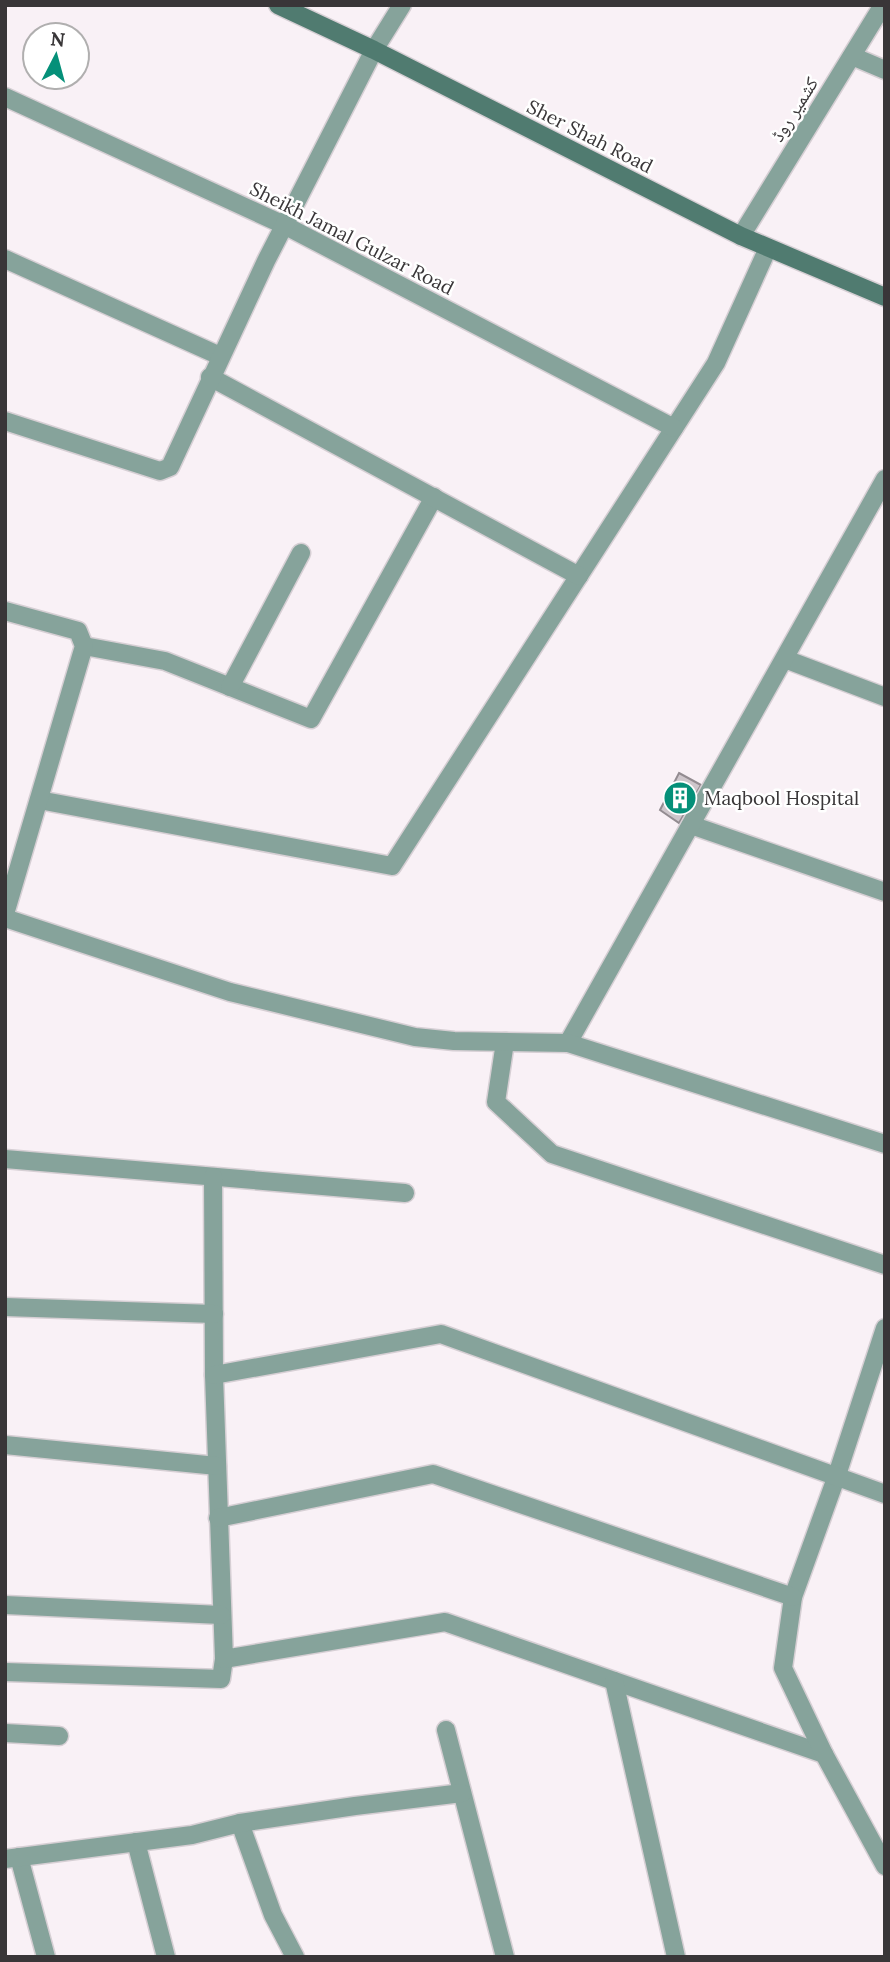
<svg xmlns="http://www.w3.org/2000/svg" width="890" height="1962" viewBox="0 0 890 1962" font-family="Lora,'Noto Naskh Arabic',serif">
<rect width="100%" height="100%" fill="#f9f1f6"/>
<path fill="#cec6cb" stroke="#938c91" stroke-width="2" d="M 679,773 L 701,785 L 679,823 L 660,810 Z"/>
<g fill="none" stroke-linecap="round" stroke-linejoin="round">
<defs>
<g id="service">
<path d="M 84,646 L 165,661 L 311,719 L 434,497"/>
<path d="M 230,687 L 301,553"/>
<path d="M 39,800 L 392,866 L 716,363 L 768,248"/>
<path d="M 5,1672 L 221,1679 L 224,1659"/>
</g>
<g id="minor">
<path d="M 852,56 L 885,70"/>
<path d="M 5,97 L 284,225 L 674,428"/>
<path d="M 5,259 L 220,356"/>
<path d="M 210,377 L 579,576"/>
<path d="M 5,421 L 160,471 L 170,467 L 266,261 L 374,50 L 402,5"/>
<path d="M 5,611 L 78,631 L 84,646 L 5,914"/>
<path d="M 785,659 L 885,697"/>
<path d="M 691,825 L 885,892"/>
<path d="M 505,1042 L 496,1102 L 552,1154 L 885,1265"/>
<path d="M 568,1043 L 885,479"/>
<path d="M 5,1159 L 405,1193"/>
<path d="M 213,1177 L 214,1375 L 224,1659 L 445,1622 L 824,1754"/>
<path d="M 5,1307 L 214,1314"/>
<path d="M 885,1328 L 836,1478 L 793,1597 L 783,1668 L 824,1754 L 885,1866"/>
<path d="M 214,1375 L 441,1334 L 885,1494"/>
<path d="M 5,1445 L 217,1466"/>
<path d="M 218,1518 L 433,1474 L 793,1597"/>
<path d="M 5,1605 L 221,1615"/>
<path d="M 614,1681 L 676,1957"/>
<path d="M 446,1730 L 505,1957"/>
<path d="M 5,1733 L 59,1736"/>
<path d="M 240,1823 L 273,1915 L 295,1957"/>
<path d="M 136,1842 L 166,1957"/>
<path d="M 19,1857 L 46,1957"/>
<path d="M 5,1859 L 192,1835 L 240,1823 L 355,1806 L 462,1793"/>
</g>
<g id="tertiary">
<path d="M 741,236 L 883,5"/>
<path d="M 5,918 L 230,992 L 415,1037 L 454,1041 L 568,1043 L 885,1144"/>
</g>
<path id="secondary" d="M 278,5 L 374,50 L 741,236 L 885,297"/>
</defs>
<use href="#service" stroke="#d6cfd4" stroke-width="21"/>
<use href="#minor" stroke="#d6cfd4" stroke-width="21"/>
<use href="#tertiary" stroke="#d6cfd4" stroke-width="21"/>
<use href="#secondary" stroke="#d6cfd4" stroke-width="21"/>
<use href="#service" stroke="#86a39b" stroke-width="18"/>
<use href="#minor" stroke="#86a39b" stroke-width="18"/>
<use href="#tertiary" stroke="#86a39b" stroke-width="18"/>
<use href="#secondary" stroke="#507b70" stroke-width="18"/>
</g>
<defs>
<symbol id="building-disc" viewBox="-11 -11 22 22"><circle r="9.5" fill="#059079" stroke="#fff"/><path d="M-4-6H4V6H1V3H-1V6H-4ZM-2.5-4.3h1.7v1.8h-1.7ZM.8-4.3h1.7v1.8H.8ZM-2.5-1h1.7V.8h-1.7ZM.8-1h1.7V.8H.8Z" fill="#fff"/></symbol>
</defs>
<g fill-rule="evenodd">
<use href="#building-disc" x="661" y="779" width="38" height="38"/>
</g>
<g text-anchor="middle" stroke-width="5" stroke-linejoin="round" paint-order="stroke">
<g font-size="19" fill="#393638" stroke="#fff">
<text transform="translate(794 109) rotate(-58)" y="7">کشمیر روڈ</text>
<text transform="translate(590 136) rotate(27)" y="7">Sher Shah Road</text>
<text transform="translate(352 238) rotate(27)" y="7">Sheikh Jamal Gulzar Road</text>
</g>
<g font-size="19" fill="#393638" stroke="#fff" text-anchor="start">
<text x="704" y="805">Maqbool Hospital</text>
</g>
</g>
<rect width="890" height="1962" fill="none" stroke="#393638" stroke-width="14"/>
<g transform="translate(56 56) rotate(6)"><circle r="33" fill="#ffffff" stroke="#b0afaf" stroke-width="2"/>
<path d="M0-5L12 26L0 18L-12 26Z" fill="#059079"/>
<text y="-10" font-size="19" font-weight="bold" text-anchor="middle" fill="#393638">N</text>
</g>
</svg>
